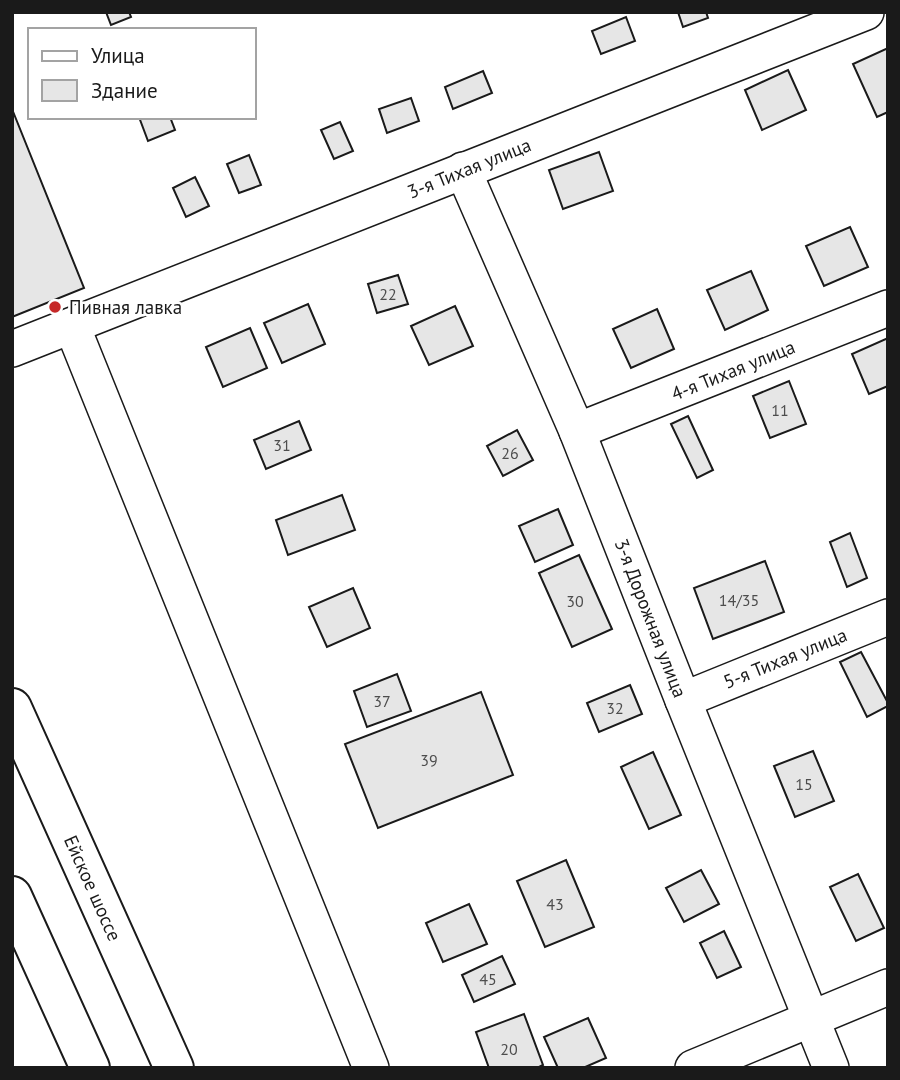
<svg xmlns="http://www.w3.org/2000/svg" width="900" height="1080" viewBox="0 0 900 1080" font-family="'PT Sans',sans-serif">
<rect width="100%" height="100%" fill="#fff"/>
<g fill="#e6e6e6" stroke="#1a1a1a" stroke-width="2">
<path d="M 106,12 L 129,12 L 131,17 L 111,25 Z"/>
<path d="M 678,12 L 706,12 L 708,18 L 683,27 Z"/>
<path d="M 626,17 L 635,41 L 601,54 L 592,31 Z"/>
<path d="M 888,48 L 888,112 L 877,117 L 853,64 Z"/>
<path d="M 788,70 L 806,110 L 762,130 L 745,90 Z"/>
<path d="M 483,71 L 492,93 L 453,109 L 445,87 Z"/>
<path d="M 411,98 L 419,121 L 387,133 L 379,109 Z"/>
<path d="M 12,109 L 84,288 L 12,317 Z"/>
<path d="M 139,117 L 170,117 L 175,130 L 148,141 Z"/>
<path d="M 340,122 L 353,151 L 334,159 L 321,130 Z"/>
<path d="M 599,152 L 613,191 L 563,209 L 549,170 Z"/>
<path d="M 249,155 L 261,185 L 239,193 L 227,164 Z"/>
<path d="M 195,177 L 209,206 L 186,217 L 173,188 Z"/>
<path d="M 850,227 L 868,267 L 824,286 L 806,246 Z"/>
<path d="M 751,271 L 768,310 L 725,330 L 707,290 Z"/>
<path d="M 398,275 L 408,304 L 377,313 L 368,284 Z"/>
<path d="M 308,304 L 325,344 L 282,363 L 264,323 Z"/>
<path d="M 455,306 L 473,346 L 429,365 L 411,326 Z"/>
<path d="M 657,309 L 674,349 L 631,368 L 613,329 Z"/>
<path d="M 250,328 L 267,368 L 223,387 L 206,347 Z"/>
<path d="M 888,338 L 888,386 L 869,394 L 852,354 Z"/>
<path d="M 789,381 L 806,424 L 770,438 L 753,396 Z"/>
<path d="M 688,416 L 713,470 L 697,478 L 671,424 Z"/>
<path d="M 299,421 L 311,450 L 266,469 L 254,440 Z"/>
<path d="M 517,430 L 533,460 L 503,476 L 487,446 Z"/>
<path d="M 342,495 L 355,530 L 288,555 L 276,520 Z"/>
<path d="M 558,509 L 573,545 L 535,562 L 519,526 Z"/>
<path d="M 850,533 L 867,578 L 847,587 L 830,542 Z"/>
<path d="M 579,555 L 612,629 L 572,647 L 539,573 Z"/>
<path d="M 765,561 L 784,612 L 713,639 L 694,588 Z"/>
<path d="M 353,588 L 370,628 L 327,647 L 309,607 Z"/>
<path d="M 861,652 L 888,703 L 888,706 L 867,717 L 840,662 Z"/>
<path d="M 397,674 L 411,711 L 367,727 L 354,691 Z"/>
<path d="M 630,685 L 642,714 L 599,732 L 587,703 Z"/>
<path d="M 481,692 L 513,775 L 378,828 L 345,744 Z"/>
<path d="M 813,751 L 834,801 L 795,817 L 774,766 Z"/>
<path d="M 653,752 L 681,815 L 649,829 L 621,767 Z"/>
<path d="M 566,860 L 594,927 L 545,947 L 517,881 Z"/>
<path d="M 701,870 L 719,904 L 684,922 L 666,888 Z"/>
<path d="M 858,874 L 884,928 L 856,941 L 830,887 Z"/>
<path d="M 469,904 L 487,944 L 443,962 L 426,923 Z"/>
<path d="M 724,931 L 741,967 L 717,978 L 700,943 Z"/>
<path d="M 502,956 L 515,984 L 474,1002 L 462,975 Z"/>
<path d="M 524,1014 L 543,1065 L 537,1068 L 489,1068 L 476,1032 Z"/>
<path d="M 588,1018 L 606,1058 L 583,1068 L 558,1068 L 544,1037 Z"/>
</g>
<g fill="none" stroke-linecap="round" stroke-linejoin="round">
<defs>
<g id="minor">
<path d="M 463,170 L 577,431 L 683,700 L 831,1068"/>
<path d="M 72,326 L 371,1068"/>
<path d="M 12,349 L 866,12"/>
<path d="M 577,431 L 888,308"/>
<path d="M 683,700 L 888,617"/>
<path d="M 693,1068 L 888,987"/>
</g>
<g id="major">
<path d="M 12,708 L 174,1068"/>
<path d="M 12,896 L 90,1068"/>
</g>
</defs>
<use href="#minor" stroke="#1a1a1a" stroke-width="38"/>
<use href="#major" stroke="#1a1a1a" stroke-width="42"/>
<use href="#minor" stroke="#fff" stroke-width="35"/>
<use href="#major" stroke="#fff" stroke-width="38"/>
</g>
<circle fill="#c62828" stroke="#fff" stroke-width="2.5" cx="55" cy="307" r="7"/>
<g text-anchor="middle" stroke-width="5" stroke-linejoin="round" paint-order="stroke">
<g font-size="16" fill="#4d4d4d">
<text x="388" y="300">22</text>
<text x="780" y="416">11</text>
<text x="282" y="451">31</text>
<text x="510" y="459">26</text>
<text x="739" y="606">14/35</text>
<text x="575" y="607">30</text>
<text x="382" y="707">37</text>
<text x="615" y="714">32</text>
<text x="429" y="766">39</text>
<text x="804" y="790">15</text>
<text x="555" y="910">43</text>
<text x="488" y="985">45</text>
<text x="509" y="1055">20</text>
</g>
<g font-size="19" fill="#1a1a1a" stroke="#fff">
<text transform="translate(469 168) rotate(-22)" y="7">3-я Тихая улица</text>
<text transform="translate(733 370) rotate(-22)" y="7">4-я Тихая улица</text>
<text transform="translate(651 618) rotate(69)" y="7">3-я Дорожная улица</text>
<text transform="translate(785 658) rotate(-22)" y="7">5-я Тихая улица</text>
<text transform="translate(93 888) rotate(66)" y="7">Ейское шоссе</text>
</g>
<g font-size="19" fill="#1a1a1a" stroke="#fff" text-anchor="start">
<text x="69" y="314">Пивная лавка</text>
</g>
</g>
<rect width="900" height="1080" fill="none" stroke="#1a1a1a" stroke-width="28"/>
<rect x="28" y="28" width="228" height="91" fill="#ffffff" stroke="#a3a3a3" stroke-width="2"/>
<rect x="42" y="51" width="35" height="10" fill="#ffffff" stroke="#a3a3a3" stroke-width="2"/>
<text x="91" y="63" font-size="21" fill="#1a1a1a">Улица</text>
<rect x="42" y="80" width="35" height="21" fill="#e6e6e6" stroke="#a3a3a3" stroke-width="2"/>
<text x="91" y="98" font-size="21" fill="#1a1a1a">Здание</text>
</svg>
